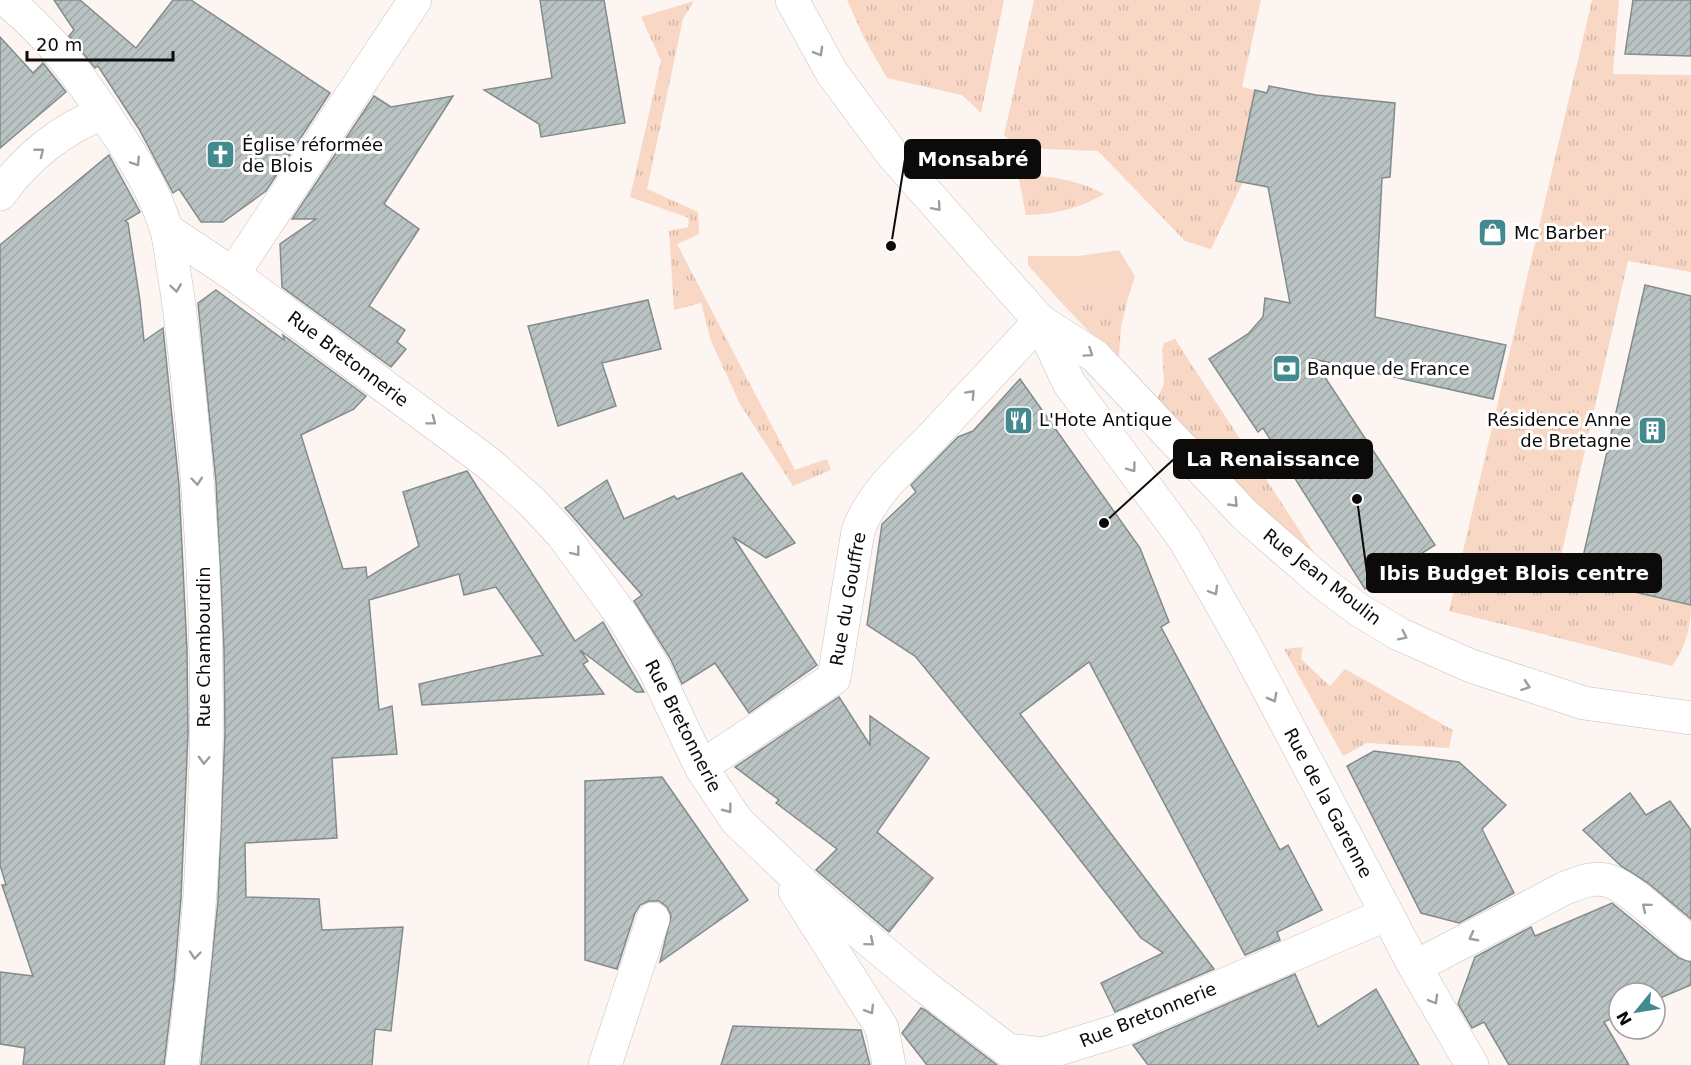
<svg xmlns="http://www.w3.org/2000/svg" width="1691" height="1065" viewBox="0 0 1691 1065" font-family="'DejaVu Sans',sans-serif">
<defs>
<pattern id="grass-tufts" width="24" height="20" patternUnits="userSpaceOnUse" patternTransform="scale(1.5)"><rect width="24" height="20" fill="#f8d7c5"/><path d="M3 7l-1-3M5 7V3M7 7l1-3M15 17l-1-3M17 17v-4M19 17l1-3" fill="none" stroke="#d3b7a8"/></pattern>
<pattern id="building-hatch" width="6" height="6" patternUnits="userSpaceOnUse" patternTransform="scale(1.5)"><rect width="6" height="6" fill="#bac3c3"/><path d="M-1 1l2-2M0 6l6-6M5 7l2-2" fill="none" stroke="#9fa6a6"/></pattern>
</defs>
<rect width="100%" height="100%" fill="#fdf5f1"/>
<g fill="url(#grass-tufts)">
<path d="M 847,0 L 1004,0 L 981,113 L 962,95 L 887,78 L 865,40 Z"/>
<path d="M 1034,0 L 1261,0 L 1242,87 L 1255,90 L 1237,177 L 1243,182 L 1211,249 L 1185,241 L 1098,151 L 1018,148 L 1004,135 Z"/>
<path d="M 1592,0 L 1619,0 L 1613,74 L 1691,75 L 1691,272 L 1628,261 L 1558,569 L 1578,579 L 1691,605 C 1691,628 1685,648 1672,666 L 1449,611 Z"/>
<path d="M 694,1 L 683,19 L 647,189 L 698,212 L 699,234 L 677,244 L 795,470 L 827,459 L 831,470 L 793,486 L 740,404 L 711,341 L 701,303 L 674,310 L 669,231 L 688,227 L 689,218 L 630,197 L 661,61 L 641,17 Z"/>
<path d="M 1018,175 C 1049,176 1076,179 1104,194 C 1078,209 1055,214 1026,215 Z"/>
<path d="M 1128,298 L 1121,327 L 1119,356 L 1112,356 L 1060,301 L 1086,304 Z"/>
<path d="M 1175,339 L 1327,573 L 1257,513 L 1157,399 L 1164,384 L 1162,348 L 1164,343 Z"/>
<path d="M 1303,647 L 1301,659 L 1330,686 L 1345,669 L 1453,730 L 1449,748 L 1367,743 L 1343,756 L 1284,649 Z"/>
</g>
<path fill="#f8d7c5" d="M 1119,250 L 1135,276 L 1128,298 L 1086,304 L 1060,301 L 1028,265 L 1028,256 L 1079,256 Z"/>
<g fill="url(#building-hatch)" stroke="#838c8c" stroke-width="1.5">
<path d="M 54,0 L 80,0 L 136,48 L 173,0 L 191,0 L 330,93 L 266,191 L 223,222 L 201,222 L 179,189 L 173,193 L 139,129 L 98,66 L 95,68 L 69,36 L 74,30 Z"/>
<path d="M 540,0 L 604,0 L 625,123 L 541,137 L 539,124 L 484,90 L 552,78 Z"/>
<path d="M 1633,0 L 1691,0 L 1691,56 L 1625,54 Z"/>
<path d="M 0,37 L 33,73 L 43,63 L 66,92 L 0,148 Z"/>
<path d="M 1269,86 L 1316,95 L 1395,103 L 1390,177 L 1382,178 L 1375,317 L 1506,345 L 1493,399 L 1313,359 L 1435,545 L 1365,589 L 1263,428 L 1258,432 L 1209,359 L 1248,334 L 1263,317 L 1265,298 L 1290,303 L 1268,187 L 1236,181 L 1255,90 L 1267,93 Z"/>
<path d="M 374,96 L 391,107 L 453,96 L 384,204 L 419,229 L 369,306 L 405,330 L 397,342 L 406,349 L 391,367 L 282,287 L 280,244 L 316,219 L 292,219 Z"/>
<path d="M 109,155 L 140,212 L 125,221 L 128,223 L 140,301 L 144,341 L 163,328 L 179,485 L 187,650 L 188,733 L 181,898 L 174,981 L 164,1065 L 23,1065 L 25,1048 L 0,1044 L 0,972 L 33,976 L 2,885 L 6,885 L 0,865 L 0,245 Z"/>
<path d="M 1645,285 L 1691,296 L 1691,605 L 1578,579 Z"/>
<path d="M 216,290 L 284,340 L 283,335 L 366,396 L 354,409 L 301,435 L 343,569 L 366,567 L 367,578 L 419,546 L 403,492 L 467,471 L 575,641 L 603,622 L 644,692 L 636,692 L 580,650 L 588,661 L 583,664 L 604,694 L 422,705 L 419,684 L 543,655 L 496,587 L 464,595 L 459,574 L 369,600 L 379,710 L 392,706 L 397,754 L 332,758 L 337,838 L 245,843 L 246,897 L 319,899 L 322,930 L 403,927 L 391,1031 L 375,1029 L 372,1065 L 201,1065 L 218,901 L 225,733 L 224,649 L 216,482 L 198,303 Z"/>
<path d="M 648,300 L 661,349 L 602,363 L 616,406 L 558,426 L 528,326 Z"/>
<path d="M 1020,379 L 1140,548 L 1169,622 L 1161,627 L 1280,850 L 1288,845 L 1322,910 L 1277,932 L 1280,940 L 1245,955 L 1089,662 L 1020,714 L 1214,969 L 1115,1012 L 1101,983 L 1163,953 L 1141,938 L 1045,815 L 915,656 L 867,625 L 882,524 L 916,492 L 911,485 L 914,482 L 958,437 L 973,431 Z"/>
<path d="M 742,473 L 795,543 L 766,558 L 733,537 L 817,665 L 749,713 L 715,663 L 682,684 L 670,658 L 634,601 L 642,595 L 565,508 L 607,480 L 624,519 L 674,496 L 677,499 Z"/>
<path d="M 839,697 L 870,745 L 870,716 L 929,758 L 877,832 L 933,878 L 889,932 L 816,870 L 837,849 L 776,803 L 779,800 L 735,767 Z"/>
<path d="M 1374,751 L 1459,762 L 1506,805 L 1482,829 L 1514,893 L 1459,923 L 1421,913 L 1347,766 Z"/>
<path d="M 662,777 L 748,900 L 660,962 L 671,916 L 667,907 L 659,901 L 649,901 L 640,905 L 635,913 L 617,969 L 585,960 L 585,781 Z"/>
<path d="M 1630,793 L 1646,815 L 1670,801 L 1691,830 L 1691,919 L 1648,883 L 1621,866 L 1583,830 Z"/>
<path d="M 1612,903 L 1679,958 L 1691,962 L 1691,985 L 1655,1000 L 1655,993 L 1619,993 L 1619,1015 L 1604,1022 L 1629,1065 L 1509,1065 L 1484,1022 L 1472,1028 L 1458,1004 L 1475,957 L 1531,927 L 1535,936 Z"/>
<path d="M 1295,974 L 1318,1027 L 1376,989 L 1419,1065 L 1148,1065 L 1133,1045 Z"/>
<path d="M 921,1008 L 925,1010 L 997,1065 L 927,1065 L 902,1033 Z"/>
<path d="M 733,1026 L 861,1030 L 870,1065 L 721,1065 Z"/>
</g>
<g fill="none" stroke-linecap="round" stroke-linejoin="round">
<defs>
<g id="pedestrian">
<path d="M 233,274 L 415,0"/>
<path d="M 701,767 L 834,678 L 858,531 C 871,494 905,465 932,437"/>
<path d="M 605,1065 L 653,919"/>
</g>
<g id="minor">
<path d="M 6,0 C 50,35 80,77 111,124 C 133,157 154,189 166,228 C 170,240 171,254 173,267 C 181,311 185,356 190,401 C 213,621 213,846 182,1065"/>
<path d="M 0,194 C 26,158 62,128 104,113"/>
<path d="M 167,230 L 233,274 L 487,462 L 531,501 L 562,534 L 623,617 L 654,668 L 701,767 L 737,821 L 816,896 L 924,986 L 1008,1050 L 1043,1054 L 1120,1030 L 1387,914"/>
<path d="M 932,437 L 1040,321"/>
<path d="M 795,891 L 882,1028 L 889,1065"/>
<path d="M 1415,967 L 1565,888 C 1578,883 1591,877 1606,880 C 1627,884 1673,929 1691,944"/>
</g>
<path id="tertiary" d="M 1040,321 L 1069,383 L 1185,540 L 1246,647 L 1415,967 L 1472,1065"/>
<path id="primary" d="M 792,0 L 832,73 L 892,154 L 1040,321 L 1095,356 L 1246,516 L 1323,583 L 1359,610 L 1399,634 L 1471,666 L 1584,703 L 1691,718"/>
</defs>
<use href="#pedestrian" stroke="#c7c0bc" stroke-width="34"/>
<use href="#minor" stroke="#c7c0bc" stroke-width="34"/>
<use href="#tertiary" stroke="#c7c0bc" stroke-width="34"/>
<use href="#primary" stroke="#c7c0bc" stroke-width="34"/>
<use href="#pedestrian" stroke="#fff" stroke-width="33"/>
<use href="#minor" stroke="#fff" stroke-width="33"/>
<use href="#tertiary" stroke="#fff" stroke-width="33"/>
<use href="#primary" stroke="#fff" stroke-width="33"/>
</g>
<defs><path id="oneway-chevron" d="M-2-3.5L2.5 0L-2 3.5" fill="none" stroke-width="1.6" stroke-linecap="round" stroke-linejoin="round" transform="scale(1.5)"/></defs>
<g stroke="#9e9d9d">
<use href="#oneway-chevron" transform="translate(819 52) rotate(60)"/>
<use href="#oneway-chevron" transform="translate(40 152) rotate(-38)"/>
<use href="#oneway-chevron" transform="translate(136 162) rotate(57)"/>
<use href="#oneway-chevron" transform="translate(937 207) rotate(49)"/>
<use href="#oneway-chevron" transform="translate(176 288) rotate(82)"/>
<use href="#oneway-chevron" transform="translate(1089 353) rotate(34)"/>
<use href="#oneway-chevron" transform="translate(971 394) rotate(-47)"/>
<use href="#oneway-chevron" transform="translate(432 421) rotate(37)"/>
<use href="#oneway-chevron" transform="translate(1132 468) rotate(54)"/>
<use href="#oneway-chevron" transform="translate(197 481) rotate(85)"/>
<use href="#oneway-chevron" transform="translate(1234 503) rotate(46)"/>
<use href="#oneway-chevron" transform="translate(576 552) rotate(52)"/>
<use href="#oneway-chevron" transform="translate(1214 591) rotate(60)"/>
<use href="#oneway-chevron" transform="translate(1403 636) rotate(26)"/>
<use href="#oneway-chevron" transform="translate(1526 686) rotate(19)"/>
<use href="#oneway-chevron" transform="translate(1273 698) rotate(62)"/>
<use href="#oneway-chevron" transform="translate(204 760) rotate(92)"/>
<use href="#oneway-chevron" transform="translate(728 809) rotate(53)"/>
<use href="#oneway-chevron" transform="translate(1646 907) rotate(-140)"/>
<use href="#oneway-chevron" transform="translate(1473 937) rotate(152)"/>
<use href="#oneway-chevron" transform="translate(870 942) rotate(40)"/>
<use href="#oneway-chevron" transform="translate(195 955) rotate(95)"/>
<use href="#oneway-chevron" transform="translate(1434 1000) rotate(60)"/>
<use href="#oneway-chevron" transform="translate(870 1010) rotate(58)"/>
</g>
<defs>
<symbol id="church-square" viewBox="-11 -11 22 22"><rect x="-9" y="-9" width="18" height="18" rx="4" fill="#438a8f" stroke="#fff"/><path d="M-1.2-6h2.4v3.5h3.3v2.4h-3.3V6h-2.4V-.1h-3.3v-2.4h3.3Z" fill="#fff"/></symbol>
<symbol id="shop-square" viewBox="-11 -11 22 22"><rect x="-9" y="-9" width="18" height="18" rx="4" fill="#438a8f" stroke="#fff"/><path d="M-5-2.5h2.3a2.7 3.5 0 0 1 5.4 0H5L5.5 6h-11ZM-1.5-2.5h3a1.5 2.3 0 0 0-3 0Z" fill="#fff"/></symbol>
<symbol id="bank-square" viewBox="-11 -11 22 22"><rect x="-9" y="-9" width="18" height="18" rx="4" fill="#438a8f" stroke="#fff"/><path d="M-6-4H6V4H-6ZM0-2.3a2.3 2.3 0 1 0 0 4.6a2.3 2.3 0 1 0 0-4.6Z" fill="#fff"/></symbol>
<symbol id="restaurant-square" viewBox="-11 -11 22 22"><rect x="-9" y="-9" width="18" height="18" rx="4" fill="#438a8f" stroke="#fff"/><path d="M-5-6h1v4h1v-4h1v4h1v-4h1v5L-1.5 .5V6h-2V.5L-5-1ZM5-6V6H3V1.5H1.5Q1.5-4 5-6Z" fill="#fff"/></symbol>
<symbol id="building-square" viewBox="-11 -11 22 22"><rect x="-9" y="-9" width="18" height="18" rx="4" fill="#438a8f" stroke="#fff"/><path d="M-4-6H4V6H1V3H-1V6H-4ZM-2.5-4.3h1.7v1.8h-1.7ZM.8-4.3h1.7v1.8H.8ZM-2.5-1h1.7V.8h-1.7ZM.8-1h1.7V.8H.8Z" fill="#fff"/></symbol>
</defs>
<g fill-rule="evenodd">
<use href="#church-square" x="204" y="138" width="33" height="33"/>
<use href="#shop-square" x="1476" y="216" width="33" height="33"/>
<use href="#bank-square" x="1270" y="352" width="33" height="33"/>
<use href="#restaurant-square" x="1002" y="404" width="33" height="33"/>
<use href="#building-square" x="1636" y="414" width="33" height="33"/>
</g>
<g text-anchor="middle" stroke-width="6" stroke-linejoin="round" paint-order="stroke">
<g font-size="18" fill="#0d0b0a" stroke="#fff" text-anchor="start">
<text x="242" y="151">Église réformée<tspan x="242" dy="21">de Blois</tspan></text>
<text x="1514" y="239">Mc Barber</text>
<text x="1307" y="375">Banque de France</text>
<text x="1039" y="426">L'Hote Antique</text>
<text x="1631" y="426" text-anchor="end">Résidence Anne<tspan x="1631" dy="21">de Bretagne</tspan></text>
</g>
<g font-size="18" fill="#0d0b0a" stroke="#fff">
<text transform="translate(348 359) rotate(37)" y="6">Rue Bretonnerie</text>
<text transform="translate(1322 577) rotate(38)" y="6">Rue Jean Moulin</text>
<text transform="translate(848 599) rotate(-80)" y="6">Rue du Gouffre</text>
<text transform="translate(204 647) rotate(-90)" y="6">Rue Chambourdin</text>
<text transform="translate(683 726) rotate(63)" y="6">Rue Bretonnerie</text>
<text transform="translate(1328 803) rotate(62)" y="6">Rue de la Garenne</text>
<text transform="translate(1148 1015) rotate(-22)" y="6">Rue Bretonnerie</text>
</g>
</g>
<path fill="none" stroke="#0d0b0a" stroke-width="2" d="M891 246L905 159M1104 523L1174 459M1357 499L1367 573"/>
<g fill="#0d0b0a" stroke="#fff" stroke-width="2">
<circle cx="891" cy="246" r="6"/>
<circle cx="1104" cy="523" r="6"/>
<circle cx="1357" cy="499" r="6"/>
</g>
<g fill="#0d0b0a" stroke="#0d0b0a" stroke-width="2">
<rect x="905" y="140" width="135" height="38" rx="6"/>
<rect x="1174" y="440" width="198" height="38" rx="6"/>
<rect x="1367" y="554" width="294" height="38" rx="6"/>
</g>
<g font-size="20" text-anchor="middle" font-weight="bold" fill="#fff">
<text x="973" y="166">Monsabré</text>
<text x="1273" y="466">La Renaissance</text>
<text x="1514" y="580">Ibis Budget Blois centre</text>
</g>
<g transform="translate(1637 1011) rotate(240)"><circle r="28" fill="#ffffff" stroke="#9e9d9d" stroke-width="1.5"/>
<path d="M0-4.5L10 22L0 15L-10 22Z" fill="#438a8f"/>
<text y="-9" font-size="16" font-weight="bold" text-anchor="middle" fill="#0d0b0a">N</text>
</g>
<path d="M27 51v9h146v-9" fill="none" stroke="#0d0b0a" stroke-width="3"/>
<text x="36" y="51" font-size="18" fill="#0d0b0a" stroke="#ffffff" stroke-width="4.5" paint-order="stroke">20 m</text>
</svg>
